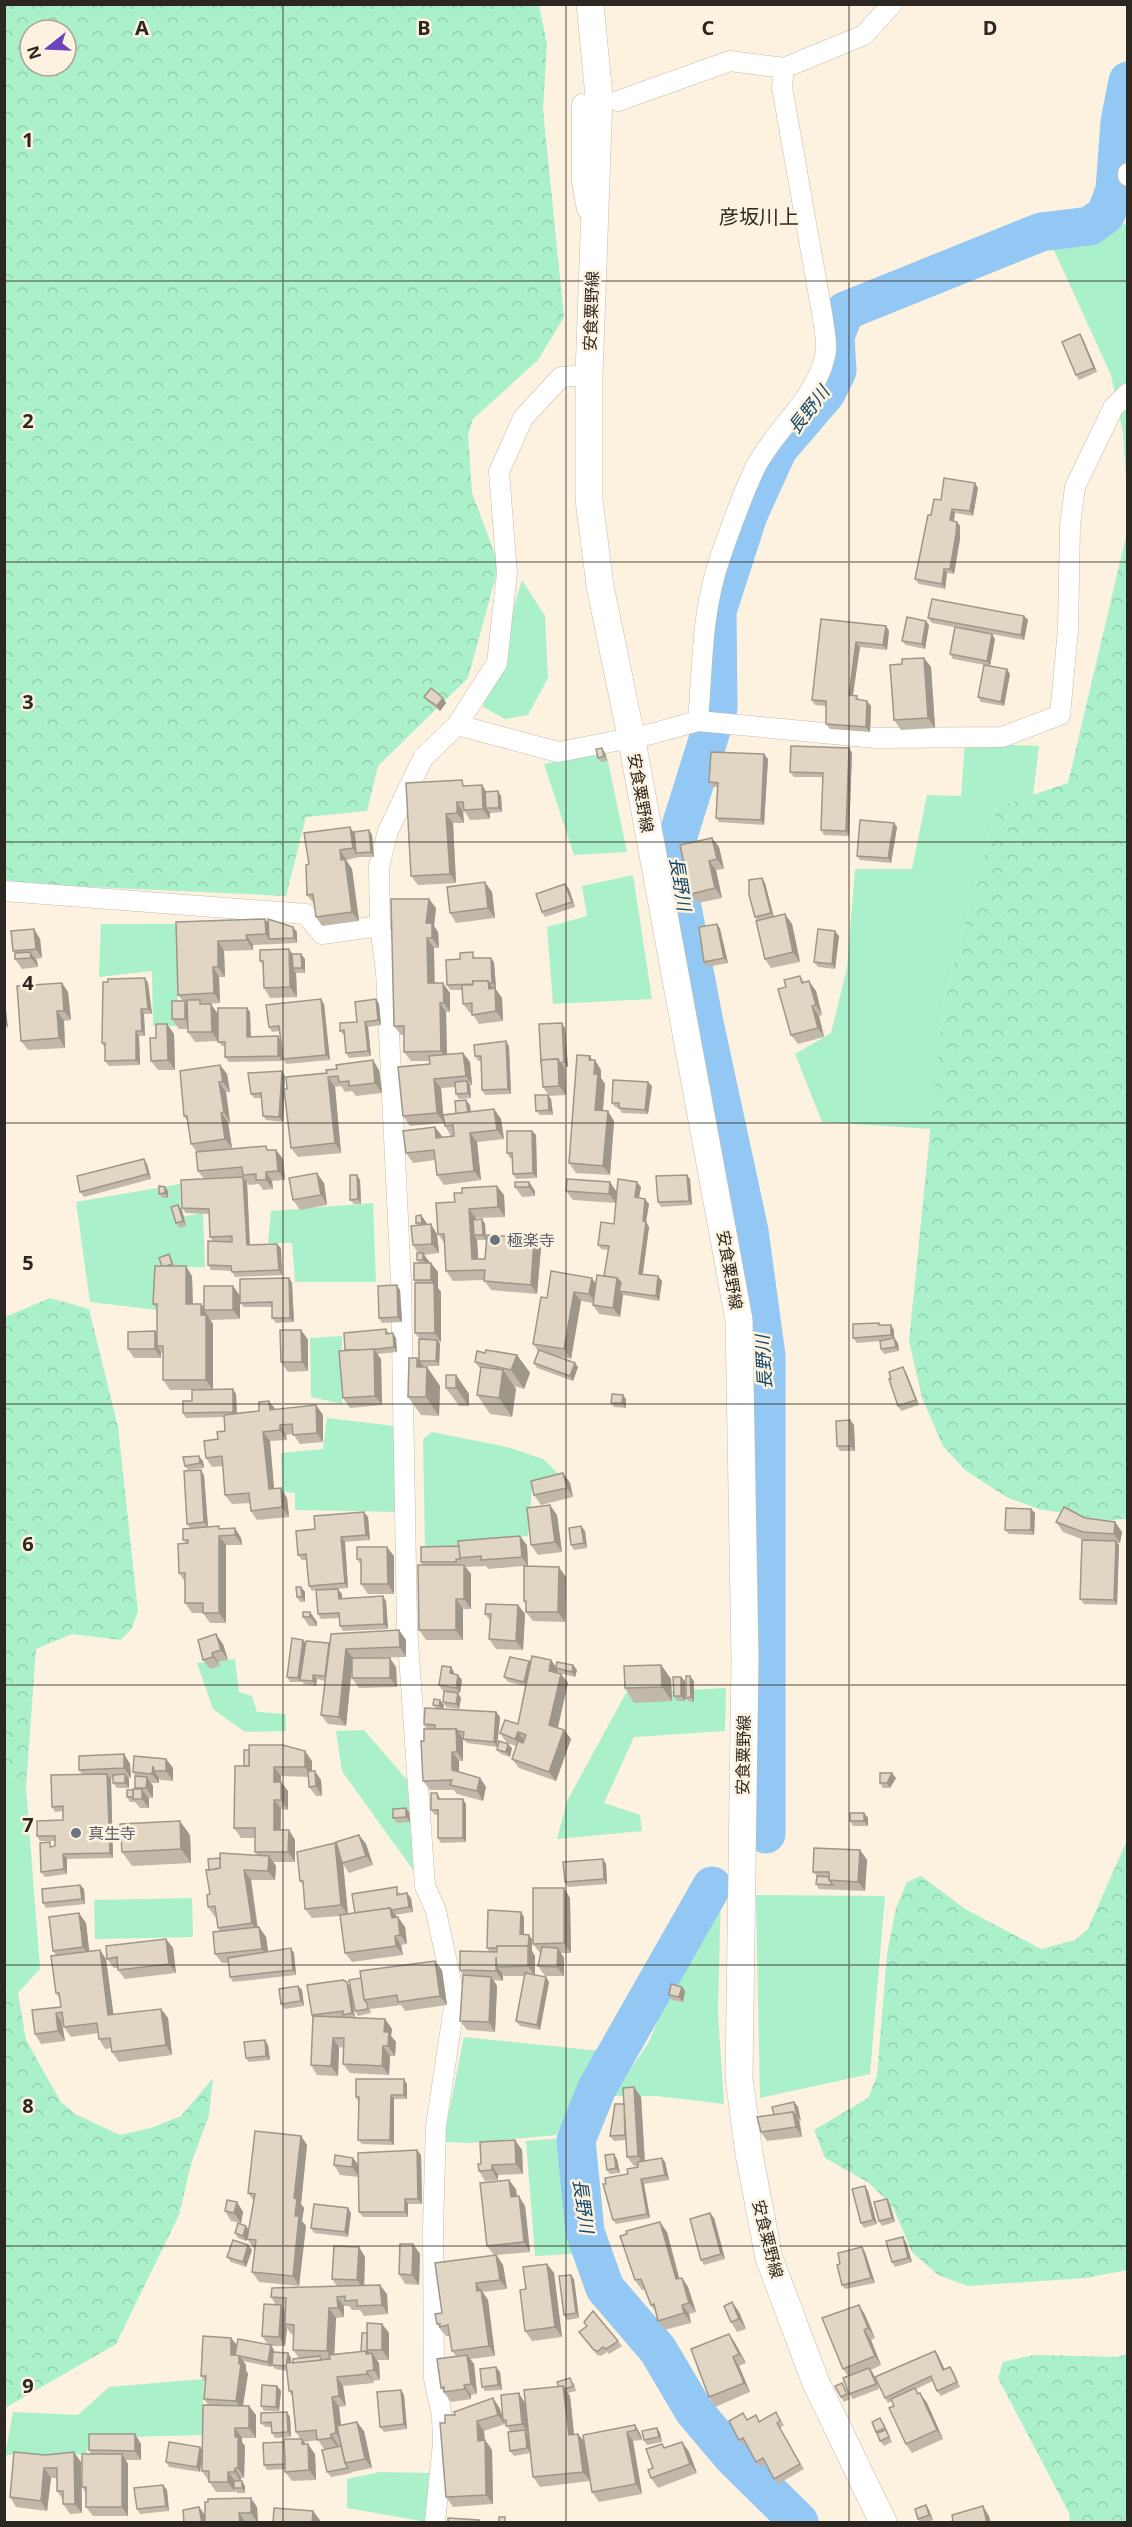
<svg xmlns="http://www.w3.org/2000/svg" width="1132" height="2527" viewBox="0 0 1132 2527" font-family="'Noto Sans','Noto Sans JP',sans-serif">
<defs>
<pattern id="forest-crowns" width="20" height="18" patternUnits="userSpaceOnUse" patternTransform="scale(1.5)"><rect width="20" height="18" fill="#aaf0cb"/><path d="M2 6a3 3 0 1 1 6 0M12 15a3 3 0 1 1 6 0" fill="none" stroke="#92ceae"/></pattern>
</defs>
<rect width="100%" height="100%" fill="#fdf2df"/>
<g fill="#aaf0cb">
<path d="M 1127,223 L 1127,491 L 1123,433 L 1111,375 L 1053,248 Z"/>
<path d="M 522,580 L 545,616 L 548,678 L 528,715 L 505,719 L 483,707 Z"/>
<path d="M 965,743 L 1039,746 L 1033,795 L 997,807 L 943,1004 L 931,1129 L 822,1122 L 795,1054 L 831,1033 L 847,968 L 855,869 L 912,869 L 927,795 L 961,796 Z"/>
<path d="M 606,752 L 627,852 L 574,855 L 544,764 Z"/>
<path d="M 633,875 L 652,999 L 553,1004 L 547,927 L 587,916 L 582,886 Z"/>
<path d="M 101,924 L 179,924 L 177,1026 L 153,1026 L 152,971 L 99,977 Z"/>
<path d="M 180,1184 L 181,1217 L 203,1213 L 205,1267 L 156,1267 L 156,1310 L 90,1302 L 76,1202 Z"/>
<path d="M 373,1203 L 376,1282 L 295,1282 L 292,1243 L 268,1243 L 271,1211 Z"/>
<path d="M 342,1336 L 342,1404 L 311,1397 L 310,1338 Z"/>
<path d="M 327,1418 L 403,1427 L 402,1512 L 295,1510 L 295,1493 L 282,1492 L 281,1453 L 323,1449 Z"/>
<path d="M 432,1432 L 507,1447 L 543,1459 L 562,1477 L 532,1488 L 528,1536 L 425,1549 L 423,1439 Z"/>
<path d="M 235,1659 L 239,1692 L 252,1696 L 257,1712 L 286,1714 L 286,1731 L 245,1732 L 213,1709 L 197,1663 Z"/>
<path d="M 726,1688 L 725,1731 L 634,1737 L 604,1803 L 640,1815 L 642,1831 L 557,1839 L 567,1801 L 626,1693 Z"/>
<path d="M 364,1730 L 407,1780 L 416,1874 L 342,1771 L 336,1731 Z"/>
<path d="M 4,1770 L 26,1787 L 40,1969 L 18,1993 L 5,1991 Z"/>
<path d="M 721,1887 L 718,2013 L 724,2104 L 657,2096 L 612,2096 L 649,2042 L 665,2003 L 680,1949 Z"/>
<path d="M 756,1895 L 885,1896 L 870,2074 L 760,2098 Z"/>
<path d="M 192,1898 L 193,1937 L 95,1939 L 94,1900 Z"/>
<path d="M 464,2037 L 601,2051 L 556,2135 L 470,2143 L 443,2142 Z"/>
<path d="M 565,2138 L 573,2254 L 535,2256 L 526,2141 Z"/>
<path d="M 204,2379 L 202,2435 L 91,2438 L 86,2454 L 5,2455 L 13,2412 L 78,2415 L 109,2387 Z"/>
<path d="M 380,2472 L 429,2473 L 427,2522 L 347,2508 L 347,2479 Z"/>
</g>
<g fill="url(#forest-crowns)" fill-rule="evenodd">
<path d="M 5,5 L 539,5 L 547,44 L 543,110 L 564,317 L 538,360 L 473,419 L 468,434 L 472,493 L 499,565 L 468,678 L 378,766 L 367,811 L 306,817 L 286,896 L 5,883 ZM 30,30 L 66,30 L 66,66 L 30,66 Z"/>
<path d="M 1127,532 L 1127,1519 L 1105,1520 L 1039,1509 L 1008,1498 L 965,1470 L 943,1446 L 922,1398 L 909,1341 L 943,1004 L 997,807 L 1068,783 Z"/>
<path d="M 50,1298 L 89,1309 L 118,1427 L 138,1611 L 132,1628 L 121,1640 L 72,1634 L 36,1649 L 26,1787 L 4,1770 L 5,1317 Z"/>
<path d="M 1127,1840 L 1127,2270 L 1086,2278 L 968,2286 L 938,2275 L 912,2252 L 893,2207 L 869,2183 L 825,2158 L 814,2130 L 868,2098 L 877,2076 L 887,1954 L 896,1908 L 907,1882 L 921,1876 L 965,1909 L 1041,1949 L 1075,1940 L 1088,1929 Z"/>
<path d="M 4,1991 L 18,1993 L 26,2040 L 61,2102 L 75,2114 L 120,2135 L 151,2128 L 181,2116 L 213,2078 L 209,2115 L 191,2164 L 179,2215 L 116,2344 L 5,2408 Z"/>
<path d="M 1127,2354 L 1127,2522 L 1070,2522 L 1069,2513 L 998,2378 L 1003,2362 L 1034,2355 L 1117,2357 Z"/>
</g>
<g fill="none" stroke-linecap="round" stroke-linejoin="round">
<g stroke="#92c8f3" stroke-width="39">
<path d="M 766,1834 L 766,1356 L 749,1231 L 703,1018 L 672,855 L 718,708 L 717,611 L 748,515 L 778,449 L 826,393 L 837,371 L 835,336 L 845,311 L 1041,232 L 1090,226 L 1106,214 L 1115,190 L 1120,122 L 1128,81"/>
<path d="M 712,1886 L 597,2088 L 576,2140 L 585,2232 L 605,2288 L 658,2350 L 694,2411 L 732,2456 L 799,2522"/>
</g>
<defs>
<g id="minor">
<path d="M 618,101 L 730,61 L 784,68 L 864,35 L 892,4"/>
<path d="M 582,104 L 582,182 L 587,209"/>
<path d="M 1128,173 L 1128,176"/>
<path d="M 698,721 C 703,663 701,614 720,558 C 730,529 742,496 755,468 C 775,428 819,397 826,351 C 827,341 824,329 823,319 L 782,87 L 784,68"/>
<path d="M 457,725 L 497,663 L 507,573 L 499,472 L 523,418 L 561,377 L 589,375"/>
<path d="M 4,891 L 306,914 L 322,934 L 380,926"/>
<path d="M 435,2522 L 443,2443 L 442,2416 L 434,2379 L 433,2227 L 436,2126 L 455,2000 L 436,1911 L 425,1886 L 407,1627 L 401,1281 L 386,971 L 380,926 L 379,867 L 388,831 L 423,758 L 457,725 L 558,752 L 647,735 L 698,721 L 876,738 L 1002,737 L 1060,715 L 1068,630 L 1070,526 L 1075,487 L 1113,408 L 1128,393"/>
</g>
<path id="secondary" d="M 590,4 L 599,96 L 589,375 L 589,499 L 600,586 L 631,736 L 739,1320 L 745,1658 L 739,2078 L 749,2154 L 769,2258 L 816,2383 L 883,2522"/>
</defs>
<use href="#minor" stroke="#c6bcaa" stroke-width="21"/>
<use href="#secondary" stroke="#c6bcaa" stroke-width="28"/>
<use href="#minor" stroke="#fff" stroke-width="20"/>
<use href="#secondary" stroke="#fff" stroke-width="27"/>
</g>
<g fill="#c2b8a9" fill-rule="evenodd">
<path d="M 1080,334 L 1083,339 L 1097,372 L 1079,380 L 1076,375 Z"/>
<path d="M 978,488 L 973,516 L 955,513 L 954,521 L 960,526 L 960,539 L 954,574 L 947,573 L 945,589 L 919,584 L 915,579 L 931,515 L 941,500 Z"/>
<path d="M 1024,616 L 1028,620 L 1024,640 L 932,623 L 928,618 Z"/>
<path d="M 821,619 L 886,626 L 889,631 L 887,650 L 860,647 L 853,695 L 871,706 L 870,732 L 830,729 L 826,724 L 826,706 L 815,705 L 812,700 Z"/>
<path d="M 929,625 L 925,649 L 906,645 L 902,641 Z"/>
<path d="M 995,639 L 990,666 L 953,659 L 950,654 Z"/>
<path d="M 924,658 L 931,667 L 935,728 L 901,730 L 894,720 L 902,664 Z"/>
<path d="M 1010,674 L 1004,706 L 981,702 L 978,697 Z"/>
<path d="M 424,697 L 443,698 L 446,703 L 440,711 L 428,702 Z"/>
<path d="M 602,748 L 605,753 L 607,761 L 601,762 L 598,758 Z"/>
<path d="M 849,748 L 852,753 L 849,836 L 824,835 L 821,830 L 823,777 L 794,777 L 790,772 Z"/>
<path d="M 768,759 L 764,825 L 719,822 L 716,818 L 717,787 L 712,787 L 709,782 Z"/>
<path d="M 406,783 L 466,786 L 487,792 L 498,791 L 501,796 L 502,812 L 490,813 L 490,819 L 470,820 L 465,812 L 463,812 L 464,823 L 453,823 L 456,883 L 418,885 L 411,876 Z"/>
<path d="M 894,823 L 897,827 L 891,863 L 860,860 L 857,856 Z"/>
<path d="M 350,827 L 354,833 L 369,830 L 372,835 L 374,857 L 359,857 L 346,860 L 347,862 L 352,869 L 359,921 L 322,926 L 316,917 L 314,904 L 307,895 L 309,864 Z"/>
<path d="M 712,838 L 719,847 L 724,869 L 716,870 L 722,898 L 698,903 L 691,894 Z"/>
<path d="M 762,878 L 765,883 L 774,917 L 792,924 L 800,962 L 771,968 L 765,959 L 757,921 L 755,917 Z"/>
<path d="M 569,889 L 575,907 L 545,917 L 542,912 Z"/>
<path d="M 492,892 L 495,918 L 456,923 L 450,913 Z"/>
<path d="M 429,899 L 436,908 L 434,926 L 438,932 L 439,948 L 434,948 L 434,983 L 450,993 L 450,1012 L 446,1012 L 447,1054 L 463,1053 L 470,1062 L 472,1085 L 470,1085 L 471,1098 L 459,1099 L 456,1094 L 455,1087 L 441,1088 L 444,1123 L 410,1126 L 403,1116 L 430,1064 L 429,1061 L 411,1061 L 404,1052 L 404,1035 L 401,1035 L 394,1026 Z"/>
<path d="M 265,919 L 269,924 L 297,932 L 297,943 L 253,945 L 253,950 L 224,951 L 225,977 L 219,977 L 220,1003 L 203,1004 L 218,1014 L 247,1008 L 250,1012 L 251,1037 L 278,1036 L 281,1040 L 280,1031 L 272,1032 L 269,1027 L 324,1004 L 330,1060 L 286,1064 L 283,1059 L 282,1047 L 282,1061 L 229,1062 L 225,1057 L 225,1046 L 222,1046 L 218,1041 L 195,1042 L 188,1032 L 188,1029 L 179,1029 L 172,1019 L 183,1001 L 178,995 L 176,922 Z"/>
<path d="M 717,924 L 720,929 L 728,963 L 707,967 L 704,962 Z"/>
<path d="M 34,929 L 40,939 L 42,958 L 36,959 L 37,961 L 38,967 L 22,969 L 15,959 L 15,954 L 13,951 Z"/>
<path d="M 839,936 L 835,969 L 818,967 L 814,962 Z"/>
<path d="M 293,954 L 305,959 L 305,973 L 296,973 L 297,997 L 270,998 L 264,988 L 263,965 L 260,961 Z"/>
<path d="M 477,957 L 477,958 L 494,962 L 496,988 L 494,988 L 502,998 L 503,1021 L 479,1024 L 472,1013 L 470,1013 L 463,1004 L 463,990 L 450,990 L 447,985 L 460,959 Z"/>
<path d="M 800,976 L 804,982 L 816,991 L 822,1015 L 819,1016 L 824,1037 L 798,1044 L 791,1035 L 786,987 Z"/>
<path d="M 145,978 L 148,983 L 152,1014 L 144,1014 L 145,1036 L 139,1036 L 140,1065 L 109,1066 L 105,1061 L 105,1048 L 102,1043 Z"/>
<path d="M 62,983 L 68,992 L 71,1020 L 64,1021 L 65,1048 L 28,1050 L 21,1041 Z"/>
<path d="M 376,999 L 379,1004 L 381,1025 L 368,1027 L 371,1056 L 349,1058 L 346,1053 L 344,1035 L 340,1031 L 357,1022 Z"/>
<path d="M 167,1024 L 174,1034 L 175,1070 L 158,1070 L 151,1061 L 156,1038 Z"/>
<path d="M 565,1028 L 568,1067 L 564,1067 L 566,1095 L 549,1096 L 543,1087 Z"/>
<path d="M 509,1046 L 511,1094 L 485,1095 L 482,1090 L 481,1061 L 478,1061 L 475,1056 Z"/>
<path d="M 592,1060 L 601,1070 L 601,1078 L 605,1084 L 603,1111 L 614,1121 L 610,1175 L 576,1173 L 569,1163 Z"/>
<path d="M 220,1065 L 227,1074 L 230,1092 L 226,1092 L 230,1122 L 228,1122 L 232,1148 L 223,1150 L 276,1150 L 283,1159 L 285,1180 L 272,1181 L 273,1189 L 263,1190 L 259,1184 L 249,1185 L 243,1177 L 247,1182 L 250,1245 L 281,1248 L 282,1275 L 235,1277 L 232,1271 L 211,1270 L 208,1265 L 213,1241 L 210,1237 L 209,1214 L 186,1213 L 182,1208 L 204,1179 L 198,1171 L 197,1152 L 191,1144 L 188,1122 L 184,1116 Z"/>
<path d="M 379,1070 L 382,1093 L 356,1096 L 352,1091 L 345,1092 L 341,1086 L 335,1087 L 341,1153 L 298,1157 L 291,1148 L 284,1094 L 283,1122 L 266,1120 L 263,1116 L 262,1098 L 254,1098 L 251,1094 L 285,1076 L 284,1089 L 287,1089 L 286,1077 Z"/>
<path d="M 652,1086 L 648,1114 L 622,1113 L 619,1108 L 615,1107 L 612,1103 Z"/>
<path d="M 548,1095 L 551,1099 L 553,1115 L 540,1115 L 536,1111 Z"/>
<path d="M 470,1105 L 471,1112 L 494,1109 L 501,1119 L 504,1139 L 477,1142 L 481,1180 L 444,1185 L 437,1175 L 435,1160 L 413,1163 L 406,1153 L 435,1127 L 442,1138 L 454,1136 L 451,1136 L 445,1126 L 456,1114 Z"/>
<path d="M 532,1131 L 536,1135 L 537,1178 L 516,1179 L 513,1174 L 512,1158 L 510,1158 L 507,1153 Z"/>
<path d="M 147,1164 L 151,1179 L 84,1197 L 80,1192 Z"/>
<path d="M 357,1175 L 360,1180 L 361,1204 L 354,1204 L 350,1200 Z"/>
<path d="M 690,1179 L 692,1205 L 661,1207 L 658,1202 Z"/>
<path d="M 529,1182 L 535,1191 L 535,1196 L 522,1197 L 515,1187 Z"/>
<path d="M 610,1182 L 616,1191 L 641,1187 L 639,1198 L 645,1199 L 649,1204 L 646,1222 L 649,1227 L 643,1274 L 662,1281 L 659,1301 L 623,1295 L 620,1317 L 599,1314 L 593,1305 L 593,1303 L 581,1301 L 571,1359 L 556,1356 L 578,1367 L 573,1381 L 537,1368 L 534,1363 L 538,1351 L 533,1344 L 547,1298 L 596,1283 L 604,1276 L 608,1250 L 601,1249 L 598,1245 L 614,1224 L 616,1203 L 573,1200 L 566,1191 Z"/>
<path d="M 324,1183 L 327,1205 L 300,1210 L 293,1200 Z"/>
<path d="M 165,1187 L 168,1191 L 168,1198 L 163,1198 L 159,1194 Z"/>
<path d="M 504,1195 L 505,1217 L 476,1218 L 476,1219 L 482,1219 L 485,1224 L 486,1240 L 477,1240 L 478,1259 L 485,1259 L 534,1238 L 541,1248 L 537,1294 L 491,1290 L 484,1280 L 453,1281 L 446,1271 L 444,1243 L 438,1234 L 455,1202 Z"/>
<path d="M 178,1205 L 182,1210 L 186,1226 L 179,1228 L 176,1223 Z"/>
<path d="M 421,1215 L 428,1225 L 437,1234 L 439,1253 L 424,1255 L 438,1272 L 438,1288 L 441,1292 L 441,1342 L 438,1342 L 440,1344 L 439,1366 L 423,1366 L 424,1367 L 427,1367 L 440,1386 L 439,1416 L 421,1415 L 408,1397 L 417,1358 L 419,1360 L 420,1339 L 415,1333 L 416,1283 L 414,1280 L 419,1263 L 417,1260 L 418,1253 L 413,1245 L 418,1225 L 416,1223 Z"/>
<path d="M 169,1254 L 172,1259 L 174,1266 L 192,1276 L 193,1304 L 201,1304 L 204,1307 L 233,1286 L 240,1296 L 240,1319 L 211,1320 L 208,1316 L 213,1324 L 213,1389 L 236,1394 L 237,1413 L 316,1405 L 323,1415 L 323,1442 L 300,1444 L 293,1434 L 286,1435 L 287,1440 L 270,1441 L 274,1489 L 281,1488 L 287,1498 L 289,1517 L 257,1520 L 251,1511 L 250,1503 L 232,1504 L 225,1495 L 223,1466 L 212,1467 L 206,1458 L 218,1439 L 225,1431 L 224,1417 L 186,1418 L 183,1413 L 192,1401 L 192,1390 L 170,1390 L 163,1380 L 163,1354 L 161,1352 L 161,1358 L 134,1358 L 128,1349 L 155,1331 L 157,1334 L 157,1309 L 153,1304 L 162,1266 Z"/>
<path d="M 289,1278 L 292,1283 L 294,1322 L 276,1323 L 272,1318 L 272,1307 L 244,1307 L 240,1303 Z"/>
<path d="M 400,1290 L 402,1322 L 382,1323 L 379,1318 Z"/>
<path d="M 879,1323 L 880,1325 L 891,1325 L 894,1330 L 894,1338 L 898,1343 L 899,1351 L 884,1354 L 881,1349 L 880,1341 L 857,1343 L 853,1338 Z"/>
<path d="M 386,1329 L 389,1333 L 393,1333 L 396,1338 L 397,1352 L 377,1354 L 381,1359 L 382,1405 L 350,1408 L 343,1398 L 345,1350 Z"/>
<path d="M 301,1330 L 308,1340 L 308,1371 L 288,1372 L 281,1362 Z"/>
<path d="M 485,1353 L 517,1355 L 530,1373 L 524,1389 L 514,1386 L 516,1389 L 512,1417 L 490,1414 L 477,1395 L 481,1370 L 475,1362 Z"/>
<path d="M 906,1372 L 919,1405 L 901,1411 L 898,1406 Z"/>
<path d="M 456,1375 L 469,1394 L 469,1406 L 459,1406 L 446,1388 Z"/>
<path d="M 626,1399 L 626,1408 L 614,1407 L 611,1403 Z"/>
<path d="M 850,1420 L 854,1425 L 855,1451 L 840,1451 L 837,1446 Z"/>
<path d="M 203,1461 L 204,1468 L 188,1470 L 204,1475 L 208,1527 L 190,1528 L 187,1524 L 188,1470 L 185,1466 Z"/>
<path d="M 563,1473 L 570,1483 L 573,1497 L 541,1505 L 534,1495 Z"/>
<path d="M 1031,1509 L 1035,1513 L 1034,1535 L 1009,1534 L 1005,1530 Z"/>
<path d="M 557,1515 L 562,1552 L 538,1555 L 531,1545 Z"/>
<path d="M 368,1517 L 370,1540 L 345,1542 L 348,1588 L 324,1590 L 342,1594 L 342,1598 L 383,1596 L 386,1601 L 388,1629 L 343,1631 L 340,1626 L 339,1618 L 321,1619 L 318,1614 L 316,1590 L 312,1591 L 309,1586 L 306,1560 L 302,1560 L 298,1555 L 315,1529 Z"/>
<path d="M 1085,1518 L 1115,1522 L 1122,1532 L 1120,1543 L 1117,1543 L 1119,1545 L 1117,1605 L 1084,1604 L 1080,1599 L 1084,1540 L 1063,1532 L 1056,1522 Z"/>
<path d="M 581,1526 L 585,1531 L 587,1548 L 574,1550 L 571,1545 Z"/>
<path d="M 235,1528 L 241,1538 L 242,1545 L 226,1545 L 226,1623 L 210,1623 L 203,1613 L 192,1613 L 185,1603 L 185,1582 L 179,1573 L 186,1543 L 183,1540 L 221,1529 Z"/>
<path d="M 527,1545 L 528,1566 L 566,1577 L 565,1622 L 533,1621 L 526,1612 L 526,1605 L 524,1601 L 524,1566 L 488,1569 L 486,1566 L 466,1567 L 463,1563 L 463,1564 L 459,1565 L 464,1565 L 471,1574 L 471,1609 L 463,1609 L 463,1640 L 426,1640 L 419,1630 L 423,1565 L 421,1562 Z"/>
<path d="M 394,1556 L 394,1594 L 368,1594 L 361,1584 L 361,1565 L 357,1559 Z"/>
<path d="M 301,1587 L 305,1592 L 305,1602 L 300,1602 L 297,1597 Z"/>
<path d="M 518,1605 L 525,1614 L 523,1650 L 496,1649 L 489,1639 L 490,1621 L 485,1614 Z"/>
<path d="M 310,1612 L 317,1622 L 317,1626 L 309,1626 L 303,1617 Z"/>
<path d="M 399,1630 L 406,1640 L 406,1657 L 355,1658 L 396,1667 L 397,1687 L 359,1688 L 352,1678 L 352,1663 L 346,1726 L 328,1724 L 321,1715 L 325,1681 L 317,1679 L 316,1686 L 304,1684 L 301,1681 L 301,1682 L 290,1682 L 287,1677 L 303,1640 L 306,1643 L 330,1643 Z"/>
<path d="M 223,1644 L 228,1660 L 218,1662 L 220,1666 L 210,1669 L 203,1660 Z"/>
<path d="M 551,1660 L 556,1667 L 573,1665 L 577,1670 L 575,1677 L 559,1673 L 558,1671 L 557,1673 L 568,1683 L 558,1728 L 564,1730 L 571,1739 L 556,1781 L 519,1768 L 512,1759 L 516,1746 L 507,1743 L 500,1733 L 518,1724 L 525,1686 L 508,1682 L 504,1677 L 529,1661 L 530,1663 Z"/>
<path d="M 661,1665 L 671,1679 L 672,1701 L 634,1703 L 625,1688 Z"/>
<path d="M 454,1672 L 454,1674 L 462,1680 L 460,1693 L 442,1690 L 439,1685 Z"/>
<path d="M 681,1677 L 685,1681 L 685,1701 L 677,1701 L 674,1696 Z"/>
<path d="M 694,1681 L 694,1702 L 690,1702 L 686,1698 Z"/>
<path d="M 461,1698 L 459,1709 L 446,1707 L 443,1702 Z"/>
<path d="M 433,1705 L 444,1705 L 443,1709 L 496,1712 L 500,1717 L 497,1747 L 467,1743 L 463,1739 L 463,1736 L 461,1736 L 463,1738 L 463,1761 L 459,1761 L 459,1772 L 480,1778 L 486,1787 L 483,1801 L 457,1794 L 454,1790 L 430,1790 L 423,1781 L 424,1741 L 427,1729 L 424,1724 L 436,1709 Z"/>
<path d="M 512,1748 L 510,1757 L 501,1754 L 497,1750 Z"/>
<path d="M 124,1754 L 130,1764 L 131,1778 L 128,1778 L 129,1788 L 117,1788 L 113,1783 L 113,1778 L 111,1779 L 113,1858 L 67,1859 L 67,1874 L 45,1877 L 41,1872 L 55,1846 L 55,1841 L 40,1841 L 37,1836 L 63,1820 L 63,1811 L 55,1812 L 52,1807 L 83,1775 L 79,1770 Z"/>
<path d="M 166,1759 L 173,1768 L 173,1781 L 160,1780 L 159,1778 L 159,1783 L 151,1783 L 153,1786 L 153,1798 L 148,1798 L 149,1799 L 149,1808 L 140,1808 L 135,1802 L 130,1802 L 127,1797 L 133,1790 L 136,1789 L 135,1788 L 135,1776 L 133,1772 Z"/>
<path d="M 312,1761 L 312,1771 L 321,1780 L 322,1796 L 316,1796 L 309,1787 L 309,1777 L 281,1776 L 281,1782 L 288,1791 L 288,1810 L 281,1809 L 281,1830 L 295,1840 L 295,1862 L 273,1862 L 276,1866 L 275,1880 L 251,1880 L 258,1927 L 259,1927 L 266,1937 L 268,1951 L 294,1953 L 296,1975 L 233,1982 L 230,1977 L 228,1963 L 222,1963 L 215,1954 L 220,1931 L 218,1928 L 217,1917 L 215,1917 L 208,1907 L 210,1894 L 258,1855 L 255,1852 L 255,1838 L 241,1838 L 234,1828 L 244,1766 Z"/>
<path d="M 896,1778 L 890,1788 L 883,1788 L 880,1783 Z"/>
<path d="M 437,1793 L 441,1799 L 466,1804 L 466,1842 L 441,1843 L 438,1838 L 438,1815 L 435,1815 L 431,1810 Z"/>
<path d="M 409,1812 L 410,1822 L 397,1823 L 393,1818 Z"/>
<path d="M 864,1813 L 868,1818 L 868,1826 L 853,1826 L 850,1821 Z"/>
<path d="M 190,1835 L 191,1863 L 132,1866 L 122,1852 Z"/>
<path d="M 366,1844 L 373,1865 L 349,1873 L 343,1864 L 348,1914 L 355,1913 L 400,1892 L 400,1894 L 407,1893 L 411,1898 L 413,1912 L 395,1915 L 405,1927 L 407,1944 L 401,1945 L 403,1955 L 352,1962 L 345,1953 L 340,1916 L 312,1918 L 305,1909 L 303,1885 L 300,1881 Z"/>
<path d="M 860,1850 L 867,1860 L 865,1891 L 819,1889 L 816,1884 L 817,1876 L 813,1872 Z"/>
<path d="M 603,1859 L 606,1864 L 607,1884 L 568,1887 L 565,1882 Z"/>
<path d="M 564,1888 L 570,1898 L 571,1953 L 561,1953 L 564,1958 L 564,1976 L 545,1976 L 538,1966 L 541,1953 L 540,1953 L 533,1944 Z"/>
<path d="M 84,1889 L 85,1904 L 46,1908 L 43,1903 Z"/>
<path d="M 524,1917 L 524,1934 L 529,1935 L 532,1939 L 532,1951 L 535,1956 L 535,1975 L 549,1982 L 540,2030 L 520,2026 L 516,2021 L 525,1976 L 504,1976 L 503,1974 L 503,1981 L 494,1980 L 497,1986 L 495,2032 L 467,2030 L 460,2021 L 463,1975 L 460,1970 L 490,1952 L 487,1948 Z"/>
<path d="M 86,1923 L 89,1951 L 100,1950 L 106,1959 L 113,2015 L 161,2009 L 168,2018 L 172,2055 L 119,2062 L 112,2052 L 111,2048 L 105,2049 L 99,2039 L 98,2033 L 71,2037 L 64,2027 L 63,2023 L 62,2023 L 65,2041 L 41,2044 L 35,2034 L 61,2007 L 60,1999 L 56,1993 L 56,1955 L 53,1951 Z"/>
<path d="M 166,1939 L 173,1948 L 176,1973 L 125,1979 L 118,1970 L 118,1968 L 114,1968 L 107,1959 Z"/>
<path d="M 442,1970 L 447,2005 L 405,2011 L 401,2005 L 371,2009 L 370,2008 L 371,2013 L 358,2016 L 355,2011 L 351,1991 L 355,2018 L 385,2019 L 392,2029 L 391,2036 L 396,2042 L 395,2056 L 390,2056 L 389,2075 L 350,2073 L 343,2064 L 344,2048 L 339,2047 L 338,2076 L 317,2075 L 311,2065 L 313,2017 L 312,2015 L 350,1986 Z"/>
<path d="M 298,1986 L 302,1990 L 304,2006 L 285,2009 L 281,2004 Z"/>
<path d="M 682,1987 L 685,1991 L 683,2002 L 672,2000 L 669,1995 Z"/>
<path d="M 265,2040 L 268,2045 L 270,2060 L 249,2062 L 246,2058 Z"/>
<path d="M 404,2079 L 407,2084 L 407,2099 L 394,2099 L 394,2145 L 362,2144 L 358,2140 L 358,2101 L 356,2097 Z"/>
<path d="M 641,2097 L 645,2161 L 662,2158 L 665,2162 L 669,2180 L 644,2184 L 650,2218 L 616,2224 L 613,2220 L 606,2184 L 628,2174 L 638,2167 L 638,2166 L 634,2166 L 627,2157 L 626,2140 L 614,2141 L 610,2136 L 624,2104 Z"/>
<path d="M 794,2102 L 798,2107 L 802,2137 L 767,2141 L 761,2132 L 774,2115 Z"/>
<path d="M 301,2136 L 307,2145 L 301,2204 L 304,2208 L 302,2221 L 306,2226 L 299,2286 L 259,2282 L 252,2272 L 255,2249 L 254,2249 L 247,2239 L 246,2241 L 238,2238 L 235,2233 L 249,2229 L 254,2201 L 248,2193 Z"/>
<path d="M 515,2140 L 522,2150 L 523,2174 L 498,2175 L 498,2180 L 485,2181 L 479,2171 L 481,2164 Z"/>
<path d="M 417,2150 L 421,2155 L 422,2204 L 408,2204 L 408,2217 L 363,2217 L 359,2212 L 359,2177 L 340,2175 L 334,2165 L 353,2158 L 358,2165 Z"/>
<path d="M 617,2159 L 620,2173 L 610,2174 L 607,2170 Z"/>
<path d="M 516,2189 L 517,2196 L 525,2206 L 530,2252 L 497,2255 L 503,2265 L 507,2289 L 483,2292 L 488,2300 L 495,2356 L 470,2359 L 474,2364 L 477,2394 L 471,2395 L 471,2399 L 451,2402 L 441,2388 L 456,2356 L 452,2351 L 450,2336 L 446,2336 L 444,2333 L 443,2333 L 437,2324 L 442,2313 L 494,2255 L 487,2246 Z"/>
<path d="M 868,2191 L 877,2224 L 864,2228 L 861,2223 Z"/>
<path d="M 887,2199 L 890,2204 L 895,2222 L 882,2226 L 879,2221 Z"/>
<path d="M 237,2202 L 243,2212 L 241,2223 L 231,2221 L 225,2211 Z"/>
<path d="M 348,2208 L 351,2213 L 348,2237 L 314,2233 L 311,2228 Z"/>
<path d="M 714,2218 L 725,2259 L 704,2265 L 701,2260 Z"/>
<path d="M 667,2232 L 679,2278 L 682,2278 L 688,2287 L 696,2312 L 689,2314 L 691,2323 L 664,2330 L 658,2321 L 655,2311 L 651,2305 L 645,2289 L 642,2290 L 635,2280 Z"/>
<path d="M 906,2242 L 912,2262 L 895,2267 L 892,2262 Z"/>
<path d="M 413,2244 L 420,2254 L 419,2285 L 405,2284 L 399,2274 Z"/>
<path d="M 248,2245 L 252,2250 L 246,2267 L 231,2262 L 227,2257 Z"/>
<path d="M 359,2247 L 365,2257 L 364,2285 L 387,2294 L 388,2314 L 364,2316 L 360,2310 L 352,2310 L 349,2306 L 344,2306 L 344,2317 L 336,2318 L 334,2354 L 361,2352 L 367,2333 L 382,2324 L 389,2333 L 389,2360 L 376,2360 L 379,2363 L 380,2380 L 373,2381 L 374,2383 L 343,2386 L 346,2406 L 339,2407 L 341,2425 L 364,2431 L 372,2468 L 352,2472 L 351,2472 L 352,2473 L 331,2477 L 327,2472 L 324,2449 L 318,2440 L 304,2442 L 315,2454 L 316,2480 L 292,2481 L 285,2472 L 285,2469 L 267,2470 L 264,2465 L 284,2442 L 300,2439 L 296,2432 L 292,2396 L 289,2391 L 287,2371 L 275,2369 L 272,2365 L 272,2363 L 271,2367 L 243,2361 L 246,2365 L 246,2370 L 248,2374 L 243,2406 L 249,2406 L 256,2415 L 256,2438 L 242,2438 L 242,2442 L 245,2446 L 244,2478 L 241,2478 L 241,2481 L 245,2486 L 245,2493 L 237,2493 L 235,2490 L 235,2492 L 216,2492 L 202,2471 L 202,2459 L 200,2472 L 169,2467 L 166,2462 L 200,2447 L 202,2450 L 208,2405 L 204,2399 L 205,2382 L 201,2376 L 231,2338 L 237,2345 L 268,2345 L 262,2336 L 276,2305 L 271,2297 L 337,2286 L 332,2279 ZM 287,2328 L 291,2334 L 294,2334 L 293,2350 L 299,2358 L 293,2363 L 291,2363 L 291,2358 L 288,2353 L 274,2352 L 274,2350 L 271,2346 L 285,2346 Z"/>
<path d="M 865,2252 L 875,2283 L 845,2289 L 842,2285 Z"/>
<path d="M 547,2264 L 554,2273 L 562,2337 L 532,2341 L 525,2331 L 526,2289 Z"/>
<path d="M 574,2279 L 579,2318 L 567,2320 L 564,2315 Z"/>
<path d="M 732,2302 L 739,2312 L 746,2329 L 737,2332 L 731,2322 Z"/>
<path d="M 859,2305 L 865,2315 L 875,2338 L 871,2340 L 881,2365 L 871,2370 L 879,2389 L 853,2399 L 849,2394 L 848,2376 L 843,2369 Z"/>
<path d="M 579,2332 L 618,2341 L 622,2346 L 609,2354 L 607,2352 L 601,2356 L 597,2355 Z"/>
<path d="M 729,2334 L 735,2343 L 746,2363 L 739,2366 L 750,2392 L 715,2407 L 709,2397 Z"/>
<path d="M 935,2351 L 938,2355 L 945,2370 L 950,2367 L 954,2372 L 960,2387 L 941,2396 L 937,2391 L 933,2381 L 916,2389 L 919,2394 L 920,2393 L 927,2403 L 943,2439 L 912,2453 L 906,2444 L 892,2401 L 888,2403 L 885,2398 Z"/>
<path d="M 496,2367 L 500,2372 L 502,2390 L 485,2391 L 482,2387 Z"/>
<path d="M 574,2383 L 576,2391 L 568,2393 L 570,2396 L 574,2434 L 578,2434 L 584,2441 L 635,2425 L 641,2435 L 642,2440 L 633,2441 L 642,2494 L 599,2502 L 592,2492 L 587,2463 L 590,2481 L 540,2487 L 533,2477 L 530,2453 L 514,2456 L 510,2451 L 511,2432 L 504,2422 L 505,2424 L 484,2431 L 485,2440 L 492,2450 L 493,2504 L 453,2507 L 446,2497 L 445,2423 L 455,2415 L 499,2407 L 503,2419 L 525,2402 L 559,2387 Z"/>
<path d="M 277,2386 L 281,2391 L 279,2411 L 264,2411 L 261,2406 Z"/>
<path d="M 845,2388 L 850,2399 L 844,2402 L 841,2397 Z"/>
<path d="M 401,2390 L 404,2395 L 407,2429 L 384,2432 L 380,2427 Z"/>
<path d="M 287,2412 L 290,2417 L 291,2437 L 275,2438 L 272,2433 L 272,2427 L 265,2427 L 261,2423 Z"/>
<path d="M 779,2417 L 784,2425 L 780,2428 L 804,2469 L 778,2484 L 766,2463 L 760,2467 L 746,2443 L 742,2445 L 739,2440 L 748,2420 L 760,2422 Z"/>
<path d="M 884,2423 L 892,2442 L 884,2446 L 880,2441 L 876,2432 Z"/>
<path d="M 657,2428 L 660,2433 L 662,2442 L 647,2445 L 644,2440 Z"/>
<path d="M 135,2434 L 141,2444 L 141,2460 L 126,2460 L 128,2464 L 128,2516 L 93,2516 L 86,2507 L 86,2493 L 82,2487 L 91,2454 L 89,2450 Z"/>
<path d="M 682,2442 L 689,2452 L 697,2473 L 658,2488 L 651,2478 L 653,2468 L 665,2448 Z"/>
<path d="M 45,2455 L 81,2462 L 82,2513 L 70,2514 L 63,2504 L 63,2500 L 57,2491 L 57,2478 L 51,2478 L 47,2511 L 16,2507 L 10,2497 Z"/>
<path d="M 163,2485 L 167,2490 L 169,2511 L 140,2514 L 137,2509 Z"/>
<path d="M 926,2505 L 929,2510 L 933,2520 L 925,2523 L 921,2523 L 918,2519 Z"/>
<path d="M 199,2507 L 205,2515 L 257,2507 L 258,2523 L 184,2523 Z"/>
</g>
<g fill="#9e9689">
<path d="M 1080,334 L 1083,339 L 1097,372 L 1094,368 Z"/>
<path d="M 975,483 L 978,488 L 973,516 L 970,511 Z"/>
<path d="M 952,509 L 955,513 L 953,525 L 950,520 Z"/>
<path d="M 957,522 L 960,526 L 960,539 L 954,574 L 950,569 Z"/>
<path d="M 944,569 L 947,573 L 945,589 L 942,584 Z"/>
<path d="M 1024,616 L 1028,620 L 1024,640 L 1021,635 Z"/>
<path d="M 926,621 L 929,625 L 925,649 L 922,644 Z"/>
<path d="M 886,626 L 889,631 L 887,650 L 883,645 Z"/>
<path d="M 992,634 L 995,639 L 990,666 L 987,661 Z"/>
<path d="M 856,642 L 860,647 L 852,700 L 849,695 Z"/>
<path d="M 924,658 L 931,667 L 935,728 L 928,718 Z"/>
<path d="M 1007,669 L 1010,674 L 1004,706 L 1001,702 Z"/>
<path d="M 443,698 L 446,703 L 440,711 L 437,706 Z"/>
<path d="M 867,701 L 871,706 L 870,732 L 866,727 Z"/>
<path d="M 602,748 L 605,753 L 607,761 L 604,756 Z"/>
<path d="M 849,748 L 852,753 L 849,836 L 846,831 Z"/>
<path d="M 764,754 L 768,759 L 764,825 L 761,820 Z"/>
<path d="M 482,785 L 488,794 L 486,808 L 490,813 L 490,819 L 483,809 Z"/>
<path d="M 498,791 L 501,796 L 502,812 L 499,808 Z"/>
<path d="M 457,802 L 463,812 L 464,823 L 457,813 Z"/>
<path d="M 446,814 L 453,823 L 456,883 L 450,874 Z"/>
<path d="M 894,823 L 897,827 L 891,863 L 888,858 Z"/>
<path d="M 350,827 L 356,836 L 356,853 L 359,858 L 353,848 Z"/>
<path d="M 369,830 L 372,835 L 374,857 L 371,852 Z"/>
<path d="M 712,838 L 719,847 L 724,869 L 717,859 Z"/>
<path d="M 340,850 L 352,869 L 359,921 L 352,912 Z"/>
<path d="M 709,861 L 716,870 L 722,898 L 715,888 Z"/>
<path d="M 762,878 L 765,883 L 774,918 L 771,913 Z"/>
<path d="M 485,882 L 492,892 L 495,918 L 488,908 Z"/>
<path d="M 565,884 L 569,889 L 575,907 L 572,902 Z"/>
<path d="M 429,899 L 436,908 L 434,926 L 438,932 L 439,948 L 432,938 L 426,923 Z"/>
<path d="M 785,914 L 792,924 L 800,962 L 793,952 Z"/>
<path d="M 265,919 L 272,929 L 269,939 L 266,934 Z"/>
<path d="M 717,924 L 720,929 L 728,963 L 724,958 Z"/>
<path d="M 293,927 L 297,932 L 297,943 L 294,938 Z"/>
<path d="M 34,929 L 40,939 L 42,958 L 36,949 Z"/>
<path d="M 835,931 L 839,936 L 835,969 L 832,964 Z"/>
<path d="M 246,935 L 253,945 L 253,950 L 247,940 Z"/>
<path d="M 427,938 L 434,948 L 435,993 L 428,983 Z"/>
<path d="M 218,941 L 224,951 L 225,977 L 218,967 Z"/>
<path d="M 289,949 L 296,959 L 293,968 L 296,973 L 297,997 L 290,987 Z"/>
<path d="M 30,952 L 37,961 L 38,967 L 31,958 Z"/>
<path d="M 301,954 L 305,959 L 305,973 L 302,968 Z"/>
<path d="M 491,958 L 494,962 L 496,988 L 492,983 Z"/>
<path d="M 213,967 L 219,977 L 220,1003 L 214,993 Z"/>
<path d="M 145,978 L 148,983 L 152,1014 L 148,1009 Z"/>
<path d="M 488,981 L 495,990 L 489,989 Z"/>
<path d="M 809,981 L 816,991 L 822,1015 L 816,1005 Z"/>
<path d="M 62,983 L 68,992 L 71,1020 L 64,1011 Z"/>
<path d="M 443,983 L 450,993 L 450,1012 L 444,1003 Z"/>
<path d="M 495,988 L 502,998 L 503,1021 L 496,1011 Z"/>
<path d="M 4,990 L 8,1028 L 4,1023 Z"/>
<path d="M 321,999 L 324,1004 L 330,1060 L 326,1055 Z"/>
<path d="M 376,999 L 379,1004 L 381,1025 L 378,1020 Z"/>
<path d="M 185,1001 L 191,1011 L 191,1029 L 185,1019 Z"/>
<path d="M 440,1003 L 446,1012 L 447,1060 L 441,1051 Z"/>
<path d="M 211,1004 L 218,1014 L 218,1041 L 212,1032 Z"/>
<path d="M 812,1006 L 819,1016 L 824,1037 L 818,1028 Z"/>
<path d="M 247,1008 L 250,1012 L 251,1042 L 247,1037 Z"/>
<path d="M 141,1009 L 144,1014 L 145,1036 L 142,1031 Z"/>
<path d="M 57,1011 L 64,1021 L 65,1048 L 59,1038 Z"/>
<path d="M 365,1022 L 368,1027 L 371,1056 L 368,1051 Z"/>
<path d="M 562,1023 L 565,1028 L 568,1067 L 564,1062 Z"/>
<path d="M 167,1024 L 174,1034 L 175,1070 L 168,1060 Z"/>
<path d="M 136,1031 L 139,1036 L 140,1065 L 136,1060 Z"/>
<path d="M 278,1036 L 281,1041 L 282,1061 L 278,1056 Z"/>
<path d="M 506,1041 L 509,1046 L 511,1094 L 508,1089 Z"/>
<path d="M 463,1053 L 470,1062 L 472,1085 L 466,1076 Z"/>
<path d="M 590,1056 L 594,1063 L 595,1060 L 601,1070 L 601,1078 L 605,1084 L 602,1120 L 595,1110 L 594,1074 L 589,1060 Z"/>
<path d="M 558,1059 L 565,1068 L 566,1095 L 559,1086 Z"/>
<path d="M 373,1060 L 379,1070 L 382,1093 L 375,1083 Z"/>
<path d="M 220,1065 L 227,1074 L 230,1092 L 223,1082 Z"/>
<path d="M 282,1071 L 285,1076 L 283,1122 L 279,1117 Z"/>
<path d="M 328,1077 L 335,1087 L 341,1153 L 335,1143 Z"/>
<path d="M 434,1079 L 441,1088 L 444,1123 L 437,1113 Z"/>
<path d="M 467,1081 L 470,1085 L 471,1098 L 468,1093 Z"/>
<path d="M 219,1082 L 226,1092 L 230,1122 L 224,1112 Z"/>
<path d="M 648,1082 L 652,1086 L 648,1114 L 645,1110 Z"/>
<path d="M 548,1095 L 551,1099 L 553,1115 L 549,1110 Z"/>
<path d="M 466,1100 L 470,1105 L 471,1120 L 468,1115 Z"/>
<path d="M 494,1109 L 501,1119 L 504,1139 L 497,1130 Z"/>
<path d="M 608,1111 L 614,1121 L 610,1175 L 603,1166 Z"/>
<path d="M 221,1113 L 228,1122 L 232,1148 L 225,1139 Z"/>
<path d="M 435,1127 L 442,1136 L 443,1148 L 436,1138 Z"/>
<path d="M 532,1131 L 536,1135 L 537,1178 L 533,1173 Z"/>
<path d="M 470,1133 L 477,1142 L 481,1180 L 474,1171 Z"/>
<path d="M 276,1150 L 283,1159 L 285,1180 L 278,1171 Z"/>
<path d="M 144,1159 L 147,1164 L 151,1179 L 148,1174 Z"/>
<path d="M 266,1172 L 272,1181 L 273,1189 L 266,1180 Z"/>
<path d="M 317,1173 L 324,1183 L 327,1205 L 321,1195 Z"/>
<path d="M 357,1175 L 360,1180 L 361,1204 L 358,1199 Z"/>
<path d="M 687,1175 L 690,1179 L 692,1205 L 689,1201 Z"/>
<path d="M 243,1177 L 247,1182 L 250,1250 L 247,1245 Z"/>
<path d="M 529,1182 L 535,1191 L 535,1196 L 529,1187 Z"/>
<path d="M 610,1182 L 616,1191 L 616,1203 L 609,1194 Z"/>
<path d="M 637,1182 L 641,1187 L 638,1202 L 635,1197 Z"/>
<path d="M 497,1186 L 504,1195 L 505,1217 L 498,1207 Z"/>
<path d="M 165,1187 L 168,1191 L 168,1198 L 165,1193 Z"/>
<path d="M 645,1199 L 649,1204 L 646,1222 L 649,1227 L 642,1278 L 639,1274 L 643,1221 Z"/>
<path d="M 178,1205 L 182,1210 L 186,1226 L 183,1221 Z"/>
<path d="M 469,1209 L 476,1218 L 477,1235 L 474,1235 L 477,1240 L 479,1268 L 472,1259 Z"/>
<path d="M 421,1215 L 428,1225 L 428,1232 L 422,1223 Z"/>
<path d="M 482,1219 L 485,1224 L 486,1240 L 483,1235 Z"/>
<path d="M 431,1224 L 437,1234 L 439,1253 L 432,1244 Z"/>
<path d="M 534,1238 L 541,1248 L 537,1294 L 531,1285 Z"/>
<path d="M 277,1244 L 281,1248 L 282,1275 L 279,1270 Z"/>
<path d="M 423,1253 L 430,1263 L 430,1270 L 423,1260 Z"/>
<path d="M 431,1263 L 438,1272 L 438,1288 L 441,1292 L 441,1342 L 435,1333 L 434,1284 L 431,1280 Z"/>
<path d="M 186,1266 L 192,1276 L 193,1313 L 186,1304 Z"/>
<path d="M 658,1276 L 662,1281 L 659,1301 L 656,1296 Z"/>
<path d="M 289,1278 L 292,1283 L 294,1322 L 290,1318 Z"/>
<path d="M 592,1278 L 598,1287 L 596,1304 L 589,1294 Z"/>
<path d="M 617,1278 L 624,1288 L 619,1291 L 623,1295 L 620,1317 L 613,1308 Z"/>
<path d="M 397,1285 L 400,1290 L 402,1322 L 398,1317 Z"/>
<path d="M 233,1286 L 240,1296 L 240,1319 L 233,1310 Z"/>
<path d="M 574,1292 L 581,1301 L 571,1359 L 564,1349 Z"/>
<path d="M 201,1304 L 206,1310 L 204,1310 L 213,1324 L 213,1390 L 206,1380 Z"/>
<path d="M 891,1325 L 894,1330 L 894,1340 L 891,1335 Z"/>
<path d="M 301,1330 L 308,1340 L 308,1371 L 302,1362 Z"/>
<path d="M 155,1331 L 162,1341 L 157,1346 L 161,1352 L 161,1358 L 155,1349 Z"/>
<path d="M 393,1333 L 396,1338 L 397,1352 L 394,1347 Z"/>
<path d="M 894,1338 L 898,1343 L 899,1351 L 896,1347 Z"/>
<path d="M 437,1340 L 440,1344 L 439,1366 L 436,1361 Z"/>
<path d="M 374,1349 L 381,1359 L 382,1405 L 375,1396 Z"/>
<path d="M 517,1355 L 530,1373 L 524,1389 L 511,1370 Z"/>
<path d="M 417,1358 L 427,1371 L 427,1367 L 440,1386 L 439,1416 L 426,1397 L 417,1367 Z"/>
<path d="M 575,1363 L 578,1367 L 573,1381 L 570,1376 Z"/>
<path d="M 903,1367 L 906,1372 L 919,1405 L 916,1400 Z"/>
<path d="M 503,1370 L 516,1389 L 512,1417 L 499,1398 Z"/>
<path d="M 456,1375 L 469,1394 L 469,1406 L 456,1388 Z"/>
<path d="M 233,1389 L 236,1394 L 237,1417 L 233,1412 Z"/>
<path d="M 623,1395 L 626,1399 L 626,1408 L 622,1403 Z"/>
<path d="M 269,1401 L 276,1410 L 270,1410 Z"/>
<path d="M 316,1405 L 323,1415 L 323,1442 L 317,1433 Z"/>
<path d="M 850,1420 L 854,1425 L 855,1451 L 851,1446 Z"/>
<path d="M 280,1425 L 286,1435 L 287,1440 L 280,1430 Z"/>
<path d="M 263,1432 L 270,1441 L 275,1499 L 269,1489 Z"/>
<path d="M 199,1456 L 203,1461 L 204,1468 L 200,1463 Z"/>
<path d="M 201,1470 L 204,1475 L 208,1527 L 204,1522 Z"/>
<path d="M 563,1473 L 570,1483 L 573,1497 L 567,1488 Z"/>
<path d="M 281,1488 L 287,1498 L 289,1517 L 282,1507 Z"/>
<path d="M 550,1505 L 557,1515 L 562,1552 L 555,1542 Z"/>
<path d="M 1031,1509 L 1035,1513 L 1034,1535 L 1031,1530 Z"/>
<path d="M 364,1512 L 368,1517 L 370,1540 L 366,1535 Z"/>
<path d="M 1115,1522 L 1122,1532 L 1120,1543 L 1114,1534 Z"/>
<path d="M 581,1526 L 585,1531 L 587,1548 L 584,1543 Z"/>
<path d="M 235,1528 L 241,1538 L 242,1545 L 235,1535 Z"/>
<path d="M 219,1536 L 226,1545 L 226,1623 L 219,1613 Z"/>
<path d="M 520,1536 L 527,1545 L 528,1566 L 522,1557 Z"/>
<path d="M 341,1537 L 345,1542 L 348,1588 L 345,1583 Z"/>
<path d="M 1116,1541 L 1119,1545 L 1117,1605 L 1114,1600 Z"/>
<path d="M 387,1547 L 394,1556 L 394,1594 L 388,1584 Z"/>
<path d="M 464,1565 L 471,1574 L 471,1609 L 464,1599 Z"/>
<path d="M 559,1567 L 566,1577 L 565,1622 L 558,1612 Z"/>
<path d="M 301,1587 L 305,1592 L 305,1602 L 302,1597 Z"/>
<path d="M 338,1589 L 342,1594 L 342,1603 L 339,1599 Z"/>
<path d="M 383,1596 L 386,1601 L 388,1629 L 384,1624 Z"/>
<path d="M 456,1599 L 463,1609 L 463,1640 L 456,1630 Z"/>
<path d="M 518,1605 L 525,1614 L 523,1650 L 516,1641 Z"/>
<path d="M 310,1612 L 317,1622 L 317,1626 L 310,1617 Z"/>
<path d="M 399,1630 L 406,1640 L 406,1657 L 400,1647 Z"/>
<path d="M 216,1634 L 223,1644 L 228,1660 L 221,1650 Z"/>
<path d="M 303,1640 L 306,1644 L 300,1680 L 301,1682 L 298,1678 Z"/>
<path d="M 346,1649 L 353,1658 L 346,1726 L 339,1717 Z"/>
<path d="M 212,1653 L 218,1662 L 220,1666 L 213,1657 Z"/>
<path d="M 390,1658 L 396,1667 L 397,1687 L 390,1678 Z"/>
<path d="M 551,1660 L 557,1669 L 556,1668 L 558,1671 L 556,1681 L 549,1671 Z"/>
<path d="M 529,1661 L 533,1666 L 528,1687 L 524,1682 Z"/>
<path d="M 573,1665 L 577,1670 L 575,1677 L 572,1672 Z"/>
<path d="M 661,1665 L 671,1679 L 672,1701 L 662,1687 Z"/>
<path d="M 451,1667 L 454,1672 L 453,1678 L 450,1673 Z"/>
<path d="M 561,1674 L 568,1683 L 556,1734 L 549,1725 Z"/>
<path d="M 313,1675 L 317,1679 L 316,1686 L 313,1681 Z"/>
<path d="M 458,1675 L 462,1680 L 460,1693 L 456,1688 Z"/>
<path d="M 690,1676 L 694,1681 L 694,1702 L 691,1697 Z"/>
<path d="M 681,1677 L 685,1681 L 685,1701 L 681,1696 Z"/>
<path d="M 458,1693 L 461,1698 L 459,1709 L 456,1704 Z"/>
<path d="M 440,1700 L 444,1705 L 443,1711 L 439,1706 Z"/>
<path d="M 496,1712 L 500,1717 L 497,1747 L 494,1742 Z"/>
<path d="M 456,1729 L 463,1738 L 463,1761 L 457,1752 Z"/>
<path d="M 564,1730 L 571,1739 L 556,1781 L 549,1772 Z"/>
<path d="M 518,1732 L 525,1741 L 522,1749 L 515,1739 Z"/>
<path d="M 508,1744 L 512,1748 L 510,1757 L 506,1752 Z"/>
<path d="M 305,1751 L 312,1761 L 312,1777 L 305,1767 Z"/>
<path d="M 452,1752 L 459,1761 L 459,1780 L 452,1770 Z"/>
<path d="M 124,1754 L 130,1764 L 131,1778 L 124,1768 Z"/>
<path d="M 166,1759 L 173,1768 L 173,1781 L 166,1771 Z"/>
<path d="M 153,1766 L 154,1771 L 159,1778 L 159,1783 L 152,1774 Z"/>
<path d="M 274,1767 L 281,1776 L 280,1791 L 274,1782 Z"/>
<path d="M 315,1771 L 321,1780 L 322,1796 L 316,1786 Z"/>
<path d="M 892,1773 L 896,1778 L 890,1788 L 887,1783 Z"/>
<path d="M 107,1774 L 111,1779 L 113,1858 L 110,1853 Z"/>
<path d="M 125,1774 L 129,1779 L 129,1788 L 125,1783 Z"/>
<path d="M 147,1777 L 153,1786 L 153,1798 L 146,1788 Z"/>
<path d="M 480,1778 L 486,1787 L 483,1801 L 477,1791 Z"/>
<path d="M 281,1782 L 288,1791 L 288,1810 L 281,1800 Z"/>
<path d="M 142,1789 L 149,1799 L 149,1808 L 142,1799 Z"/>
<path d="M 463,1799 L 466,1804 L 466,1842 L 463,1838 Z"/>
<path d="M 274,1800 L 281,1809 L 280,1839 L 274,1830 Z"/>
<path d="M 406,1808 L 409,1812 L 410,1822 L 406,1817 Z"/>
<path d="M 864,1813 L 868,1818 L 868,1826 L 864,1821 Z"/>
<path d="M 180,1821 L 190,1835 L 191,1863 L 181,1849 Z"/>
<path d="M 289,1830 L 295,1840 L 295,1862 L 288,1852 Z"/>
<path d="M 359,1835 L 366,1844 L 373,1865 L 366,1856 Z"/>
<path d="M 335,1843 L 342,1852 L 348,1915 L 341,1905 Z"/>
<path d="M 860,1850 L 867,1860 L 865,1891 L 858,1882 Z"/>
<path d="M 63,1854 L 67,1859 L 67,1874 L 64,1869 Z"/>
<path d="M 269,1856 L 276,1866 L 275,1880 L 268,1871 Z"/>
<path d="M 603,1859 L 606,1864 L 607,1884 L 604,1879 Z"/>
<path d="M 244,1870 L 251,1880 L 258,1933 L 252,1923 Z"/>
<path d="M 80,1885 L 84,1889 L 85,1904 L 82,1899 Z"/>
<path d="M 564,1888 L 570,1898 L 571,1953 L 564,1943 Z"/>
<path d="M 407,1893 L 411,1898 L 413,1912 L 409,1907 Z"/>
<path d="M 390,1908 L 397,1917 L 392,1918 Z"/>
<path d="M 521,1912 L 524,1917 L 524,1939 L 520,1934 Z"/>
<path d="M 79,1913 L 86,1923 L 90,1957 L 83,1947 Z"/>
<path d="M 398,1917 L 405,1927 L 407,1944 L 400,1935 Z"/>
<path d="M 259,1927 L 266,1937 L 269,1958 L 262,1949 Z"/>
<path d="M 529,1935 L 532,1939 L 532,1951 L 535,1956 L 535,1976 L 528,1966 Z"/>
<path d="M 395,1936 L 401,1945 L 403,1955 L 396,1946 Z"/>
<path d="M 166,1939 L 173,1948 L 176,1973 L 169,1964 Z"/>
<path d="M 291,1948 L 294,1953 L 296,1975 L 293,1970 Z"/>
<path d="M 558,1948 L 564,1958 L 564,1976 L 557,1967 Z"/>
<path d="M 100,1950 L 106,1959 L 115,2025 L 108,2015 Z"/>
<path d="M 496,1957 L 497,1967 L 503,1974 L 503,1981 L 496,1971 Z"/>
<path d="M 435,1961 L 442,1970 L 447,2005 L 440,1996 Z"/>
<path d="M 491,1977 L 497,1986 L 495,2032 L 489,2022 Z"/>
<path d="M 546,1977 L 549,1982 L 540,2030 L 537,2025 Z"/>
<path d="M 347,1982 L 350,1987 L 355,2018 L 352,2013 Z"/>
<path d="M 298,1986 L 302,1990 L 304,2006 L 301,2001 Z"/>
<path d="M 682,1987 L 685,1991 L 683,2002 L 679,1997 Z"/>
<path d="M 161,2009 L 168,2018 L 172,2055 L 166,2045 Z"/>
<path d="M 56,2013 L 62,2023 L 65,2041 L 58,2031 Z"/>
<path d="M 385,2019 L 392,2029 L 391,2036 L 396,2042 L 395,2056 L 388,2046 L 384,2032 Z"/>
<path d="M 333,2038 L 339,2047 L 338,2076 L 331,2066 Z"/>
<path d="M 265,2040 L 268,2045 L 270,2060 L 266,2056 Z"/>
<path d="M 383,2046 L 390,2056 L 389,2075 L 382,2066 Z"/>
<path d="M 404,2079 L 407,2084 L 407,2099 L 404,2095 Z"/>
<path d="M 634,2087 L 641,2097 L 645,2166 L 638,2156 Z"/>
<path d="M 391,2095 L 394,2099 L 394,2145 L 390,2140 Z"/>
<path d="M 794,2102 L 798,2107 L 801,2121 L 797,2116 Z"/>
<path d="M 793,2112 L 799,2121 L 802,2137 L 796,2127 Z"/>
<path d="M 301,2136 L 307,2145 L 301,2204 L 304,2208 L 302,2221 L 306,2226 L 299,2286 L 293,2276 L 295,2216 L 294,2198 Z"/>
<path d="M 515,2140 L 522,2150 L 523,2174 L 516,2164 Z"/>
<path d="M 417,2150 L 421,2155 L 422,2204 L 418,2199 Z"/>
<path d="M 614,2154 L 617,2159 L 620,2173 L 616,2168 Z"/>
<path d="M 353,2158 L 360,2167 L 359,2177 L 352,2167 Z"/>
<path d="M 662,2158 L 665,2162 L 669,2180 L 665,2175 Z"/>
<path d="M 492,2165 L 498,2175 L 498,2180 L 492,2170 Z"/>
<path d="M 641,2179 L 644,2184 L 650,2218 L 647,2214 Z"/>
<path d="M 509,2180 L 516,2189 L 518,2207 L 511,2197 Z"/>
<path d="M 865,2186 L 868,2191 L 877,2224 L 873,2220 Z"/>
<path d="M 519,2196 L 525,2206 L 530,2252 L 524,2242 Z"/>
<path d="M 405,2199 L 408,2204 L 408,2217 L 405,2212 Z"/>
<path d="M 887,2199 L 890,2204 L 895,2222 L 892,2218 Z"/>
<path d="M 237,2202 L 243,2212 L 241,2223 L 234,2213 Z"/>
<path d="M 348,2208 L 351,2213 L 348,2237 L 345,2232 Z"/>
<path d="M 710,2213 L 714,2218 L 725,2259 L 721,2254 Z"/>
<path d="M 660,2222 L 667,2232 L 682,2289 L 676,2279 Z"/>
<path d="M 246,2226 L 250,2231 L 246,2241 L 243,2236 Z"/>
<path d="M 903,2237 L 906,2242 L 912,2262 L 908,2258 Z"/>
<path d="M 413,2244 L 420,2254 L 419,2285 L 412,2275 Z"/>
<path d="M 248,2245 L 252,2250 L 246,2267 L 243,2262 Z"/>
<path d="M 359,2247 L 365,2257 L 364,2290 L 357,2280 Z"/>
<path d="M 862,2247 L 865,2252 L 875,2283 L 871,2278 Z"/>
<path d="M 496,2255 L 503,2265 L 507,2289 L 500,2280 Z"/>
<path d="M 547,2264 L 554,2273 L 562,2337 L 555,2327 Z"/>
<path d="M 571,2275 L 574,2279 L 579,2318 L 576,2313 Z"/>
<path d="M 682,2278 L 688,2287 L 696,2312 L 689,2303 Z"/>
<path d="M 476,2283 L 488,2300 L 495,2356 L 489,2346 Z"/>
<path d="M 380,2285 L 387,2294 L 388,2314 L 382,2305 Z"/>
<path d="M 337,2297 L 344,2306 L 344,2317 L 338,2308 Z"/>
<path d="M 732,2302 L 739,2312 L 746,2329 L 739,2319 Z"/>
<path d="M 281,2305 L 288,2315 L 285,2324 L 287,2328 L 285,2346 L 279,2337 Z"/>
<path d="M 682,2305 L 689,2314 L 691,2323 L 684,2313 Z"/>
<path d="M 859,2305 L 865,2315 L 875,2338 L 868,2328 Z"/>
<path d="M 329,2308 L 336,2318 L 334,2361 L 327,2351 Z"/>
<path d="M 382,2324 L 389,2333 L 389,2360 L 382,2350 Z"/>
<path d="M 864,2330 L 871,2340 L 881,2365 L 875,2356 Z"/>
<path d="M 729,2334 L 735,2343 L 746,2363 L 739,2354 Z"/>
<path d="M 231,2338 L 238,2347 L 238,2356 L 231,2355 Z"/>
<path d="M 271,2345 L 274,2350 L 271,2367 L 268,2362 Z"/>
<path d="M 366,2351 L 373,2360 L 372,2353 L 379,2363 L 380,2380 L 374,2370 L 366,2354 Z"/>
<path d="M 935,2351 L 938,2355 L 947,2375 L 943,2370 Z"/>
<path d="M 288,2353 L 291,2358 L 290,2371 L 286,2366 Z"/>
<path d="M 239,2355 L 246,2365 L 246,2370 L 248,2374 L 242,2411 L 236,2401 Z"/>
<path d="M 467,2355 L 474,2364 L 477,2394 L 471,2384 Z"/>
<path d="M 733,2357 L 739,2366 L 750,2392 L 744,2383 Z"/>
<path d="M 496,2367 L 500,2372 L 502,2390 L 498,2385 Z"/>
<path d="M 869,2368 L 873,2373 L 879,2389 L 876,2384 Z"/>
<path d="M 367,2371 L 373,2381 L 374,2383 L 367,2374 Z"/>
<path d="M 337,2377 L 343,2386 L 346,2406 L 339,2396 Z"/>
<path d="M 464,2385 L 471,2395 L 471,2399 L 465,2389 Z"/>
<path d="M 277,2386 L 281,2391 L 279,2411 L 276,2407 Z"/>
<path d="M 563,2386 L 570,2396 L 575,2444 L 569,2435 Z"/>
<path d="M 401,2390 L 404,2395 L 407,2429 L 404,2424 Z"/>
<path d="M 519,2393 L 525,2403 L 529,2434 L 522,2424 Z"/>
<path d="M 920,2393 L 927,2403 L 943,2439 L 937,2430 Z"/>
<path d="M 332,2397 L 339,2407 L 343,2443 L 336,2433 Z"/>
<path d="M 493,2398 L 499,2407 L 505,2424 L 498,2415 Z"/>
<path d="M 249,2406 L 256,2415 L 256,2438 L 249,2428 Z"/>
<path d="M 287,2412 L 290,2417 L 291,2437 L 288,2432 Z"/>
<path d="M 477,2421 L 484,2431 L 485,2450 L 478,2441 Z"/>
<path d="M 357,2422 L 364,2431 L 372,2468 L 365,2459 Z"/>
<path d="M 635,2425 L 641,2435 L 642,2440 L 636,2430 Z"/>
<path d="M 235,2428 L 242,2438 L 242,2442 L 245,2446 L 244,2478 L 238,2468 L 235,2437 Z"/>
<path d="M 657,2428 L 660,2433 L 662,2442 L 659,2437 Z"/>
<path d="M 525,2430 L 528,2435 L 531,2453 L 527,2448 Z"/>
<path d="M 627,2432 L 633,2441 L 642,2494 L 636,2484 Z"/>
<path d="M 135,2434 L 141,2444 L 141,2460 L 135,2451 Z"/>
<path d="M 331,2434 L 337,2443 L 338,2448 L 331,2438 Z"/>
<path d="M 578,2434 L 585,2443 L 590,2481 L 583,2472 Z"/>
<path d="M 302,2439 L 308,2448 L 308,2444 L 315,2454 L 316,2480 L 309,2470 L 302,2444 Z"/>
<path d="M 485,2440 L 492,2450 L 493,2504 L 486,2495 Z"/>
<path d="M 682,2442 L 689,2452 L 697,2473 L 690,2464 Z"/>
<path d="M 200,2447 L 203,2451 L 200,2472 L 197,2467 Z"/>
<path d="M 74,2452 L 81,2462 L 82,2513 L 75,2504 Z"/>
<path d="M 122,2454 L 128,2464 L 128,2516 L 122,2507 Z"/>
<path d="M 44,2468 L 51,2478 L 47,2511 L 41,2501 Z"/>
<path d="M 235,2468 L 241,2478 L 241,2482 L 235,2472 Z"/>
<path d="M 228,2472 L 235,2481 L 234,2488 L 235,2492 L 228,2482 Z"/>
<path d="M 242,2481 L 245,2486 L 245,2493 L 242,2488 Z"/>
<path d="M 163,2485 L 167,2490 L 169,2511 L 166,2506 Z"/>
<path d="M 251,2498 L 257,2507 L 258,2523 L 251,2513 Z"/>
<path d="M 926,2505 L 929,2510 L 933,2520 L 929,2515 Z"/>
<path d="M 983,2506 L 989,2516 L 991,2523 L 987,2523 Z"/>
<path d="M 199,2507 L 206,2517 L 207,2523 L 202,2523 Z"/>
<path d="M 313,2511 L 320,2520 L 320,2523 L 312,2523 Z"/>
<path d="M 239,2513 L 246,2523 L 240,2523 Z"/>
</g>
<g fill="#e1d6c4" stroke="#9e9689" stroke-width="1.5">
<path d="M 1080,334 L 1094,368 L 1076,375 L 1062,342 Z"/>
<path d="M 944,478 L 975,483 L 970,511 L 952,509 L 950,520 L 957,522 L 956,534 L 950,569 L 944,569 L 942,584 L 915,579 L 928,515 L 931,515 L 934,499 L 941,500 Z"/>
<path d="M 932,599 L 1024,616 L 1021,635 L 928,618 Z"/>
<path d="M 907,617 L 926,621 L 922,644 L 902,641 Z"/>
<path d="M 821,619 L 886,626 L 883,645 L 856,642 L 849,695 L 857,696 L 856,699 L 867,701 L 866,727 L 826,724 L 826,701 L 812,700 Z"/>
<path d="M 955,627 L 992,634 L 987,661 L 950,654 Z"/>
<path d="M 924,658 L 928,718 L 894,720 L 890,665 L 902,664 L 902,659 Z"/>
<path d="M 984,665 L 1007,669 L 1001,702 L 978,697 Z"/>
<path d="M 431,688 L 443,698 L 437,706 L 424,697 Z"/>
<path d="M 791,746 L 849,748 L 846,831 L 821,830 L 823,773 L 790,772 Z"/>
<path d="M 602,748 L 604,756 L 598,758 L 596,749 Z"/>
<path d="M 711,752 L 764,754 L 761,820 L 716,818 L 718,783 L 709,782 Z"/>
<path d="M 462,780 L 463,786 L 482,785 L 483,809 L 464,810 L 463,802 L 457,802 L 457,813 L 446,814 L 450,874 L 411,876 L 406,783 Z"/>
<path d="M 498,791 L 499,808 L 486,808 L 485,792 Z"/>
<path d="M 860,820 L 894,823 L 888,858 L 857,856 Z"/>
<path d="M 350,827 L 353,848 L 340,850 L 341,860 L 345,859 L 352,912 L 316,917 L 313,894 L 307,895 L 306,865 L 309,864 L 304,833 Z"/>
<path d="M 369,830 L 371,852 L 356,853 L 354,832 Z"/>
<path d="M 712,838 L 717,859 L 709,861 L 715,888 L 691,894 L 680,845 Z"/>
<path d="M 762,878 L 771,913 L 755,917 L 749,895 L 749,880 Z"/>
<path d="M 485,882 L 488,908 L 450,913 L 447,887 Z"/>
<path d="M 565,884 L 572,902 L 542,912 L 536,894 Z"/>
<path d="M 391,899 L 429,899 L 426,923 L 432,923 L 432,938 L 427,938 L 428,983 L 443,983 L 444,1003 L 440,1003 L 441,1051 L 404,1052 L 404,1026 L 394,1026 Z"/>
<path d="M 785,914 L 793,952 L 765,959 L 756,921 Z"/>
<path d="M 265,919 L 266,934 L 246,935 L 247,940 L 218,941 L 218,967 L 213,967 L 214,993 L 178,995 L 176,922 Z"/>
<path d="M 268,919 L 293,927 L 294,938 L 269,939 Z"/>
<path d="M 717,924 L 724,958 L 704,962 L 699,927 Z"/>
<path d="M 34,929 L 36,949 L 13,951 L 11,931 Z"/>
<path d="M 818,929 L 835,931 L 832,964 L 814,962 Z"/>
<path d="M 289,949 L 290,987 L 264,988 L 263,961 L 260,961 L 260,950 Z"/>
<path d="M 30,952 L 31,958 L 15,959 L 15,953 Z"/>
<path d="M 473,952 L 473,958 L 491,958 L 492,983 L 490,983 L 488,981 L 473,981 L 473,984 L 447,985 L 446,960 L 460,959 L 460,953 Z"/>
<path d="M 292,954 L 301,954 L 302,968 L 293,968 Z"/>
<path d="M 800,976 L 802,983 L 809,981 L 816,1005 L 812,1006 L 818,1028 L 791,1035 L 778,989 L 786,987 L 784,980 Z"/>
<path d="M 145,978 L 148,1009 L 141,1009 L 142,1031 L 136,1031 L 136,1060 L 105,1061 L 105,1043 L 102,1043 L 103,982 L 108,982 L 108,979 Z"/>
<path d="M 473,981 L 488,981 L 489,989 L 495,988 L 496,1011 L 472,1015 L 472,1003 L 463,1004 L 462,985 L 473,985 Z"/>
<path d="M 62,983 L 64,1011 L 57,1011 L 59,1038 L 21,1041 L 17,986 Z"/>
<path d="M 321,999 L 326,1055 L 283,1059 L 279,1026 L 269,1027 L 266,1005 Z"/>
<path d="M 376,999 L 378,1020 L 365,1022 L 368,1051 L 346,1053 L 344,1030 L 340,1031 L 340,1023 L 357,1022 L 355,1002 Z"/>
<path d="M 187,1000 L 200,1000 L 200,1004 L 211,1004 L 212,1032 L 188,1032 Z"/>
<rect x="172" y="1001" width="13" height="18"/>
<path d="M 218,1008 L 247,1008 L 247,1037 L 278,1036 L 278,1056 L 225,1057 L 225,1042 L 218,1042 Z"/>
<path d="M 562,1023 L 564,1062 L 560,1063 L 558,1059 L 541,1060 L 541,1063 L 539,1024 Z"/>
<path d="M 156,1024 L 167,1024 L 168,1060 L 151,1061 L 150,1038 L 156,1038 Z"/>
<path d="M 506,1041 L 508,1089 L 482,1090 L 481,1056 L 475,1056 L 474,1045 Z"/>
<path d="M 463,1053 L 466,1076 L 434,1079 L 437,1113 L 403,1116 L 398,1067 L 430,1064 L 429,1056 Z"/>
<path d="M 577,1055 L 590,1056 L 589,1060 L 595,1060 L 594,1074 L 598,1074 L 595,1110 L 608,1111 L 603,1166 L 569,1163 Z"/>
<path d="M 558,1059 L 559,1086 L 543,1087 L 541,1060 Z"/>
<path d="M 373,1060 L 375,1083 L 349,1086 L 349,1081 L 339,1082 L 338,1076 L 328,1077 L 335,1143 L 291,1148 L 284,1089 L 287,1089 L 286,1077 L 327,1073 L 326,1070 L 337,1069 L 336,1065 Z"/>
<path d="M 220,1065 L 223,1082 L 219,1082 L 224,1112 L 221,1113 L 225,1139 L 191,1144 L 187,1116 L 184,1116 L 180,1071 Z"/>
<path d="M 282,1071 L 279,1117 L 263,1116 L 261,1093 L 251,1094 L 248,1073 Z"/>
<path d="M 613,1080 L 648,1082 L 645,1110 L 619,1108 L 619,1103 L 612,1103 Z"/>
<path d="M 467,1081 L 468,1093 L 456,1094 L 455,1082 Z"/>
<path d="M 535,1095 L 548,1095 L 549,1110 L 536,1111 Z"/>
<path d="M 466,1100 L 468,1112 L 456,1114 L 455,1101 Z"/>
<path d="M 494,1109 L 497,1130 L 470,1133 L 474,1171 L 437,1175 L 434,1150 L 406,1153 L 403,1131 L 435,1127 L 436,1138 L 454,1136 L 453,1125 L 445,1126 L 443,1115 Z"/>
<path d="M 507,1131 L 532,1131 L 533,1173 L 513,1174 L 512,1153 L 507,1153 Z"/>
<path d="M 266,1146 L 267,1150 L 276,1150 L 278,1171 L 266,1172 L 266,1180 L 256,1180 L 256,1174 L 243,1175 L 242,1167 L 198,1171 L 196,1152 Z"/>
<path d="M 144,1159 L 148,1174 L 80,1192 L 77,1176 Z"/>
<path d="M 317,1173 L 321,1195 L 293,1200 L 289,1178 Z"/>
<path d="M 350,1175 L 357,1175 L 358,1199 L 350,1200 Z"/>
<path d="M 687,1175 L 689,1201 L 658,1202 L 656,1176 Z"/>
<path d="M 243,1177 L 247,1245 L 277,1244 L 279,1270 L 232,1272 L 231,1266 L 208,1265 L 208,1241 L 232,1242 L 232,1236 L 210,1237 L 209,1209 L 182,1208 L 181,1180 Z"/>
<path d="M 567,1179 L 610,1182 L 609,1194 L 566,1191 Z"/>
<path d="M 618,1179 L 637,1182 L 635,1197 L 645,1199 L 643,1221 L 646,1222 L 639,1274 L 658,1276 L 656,1296 L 619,1291 L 621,1283 L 617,1278 L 604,1276 L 609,1246 L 598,1245 L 601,1222 L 614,1224 Z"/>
<rect x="515" y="1182" width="14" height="5"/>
<path d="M 159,1186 L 165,1187 L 165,1193 L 159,1194 Z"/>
<path d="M 497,1186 L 498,1207 L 469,1209 L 472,1259 L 485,1259 L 487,1235 L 534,1238 L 531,1285 L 484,1281 L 485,1270 L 446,1271 L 444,1234 L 438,1234 L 436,1203 L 455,1202 L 454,1193 L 462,1193 L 462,1188 Z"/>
<path d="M 178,1205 L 183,1221 L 176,1223 L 171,1207 Z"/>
<path d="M 421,1215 L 422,1223 L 416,1223 L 416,1216 Z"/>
<path d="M 482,1219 L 483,1235 L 474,1235 L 473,1220 Z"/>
<path d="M 431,1224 L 432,1244 L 413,1245 L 411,1226 Z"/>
<rect x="417" y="1253" width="6" height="7"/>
<path d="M 169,1254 L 172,1264 L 166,1266 L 162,1266 L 159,1258 Z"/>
<rect x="414" y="1263" width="17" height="17"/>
<path d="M 155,1266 L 186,1266 L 186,1304 L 201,1304 L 201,1315 L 206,1315 L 206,1380 L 163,1380 L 163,1346 L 157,1346 L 157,1304 L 153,1304 Z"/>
<path d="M 551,1271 L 592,1278 L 589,1294 L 574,1292 L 564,1349 L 533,1344 L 541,1297 L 547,1298 Z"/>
<path d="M 597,1275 L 617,1278 L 613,1308 L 593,1305 Z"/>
<path d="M 289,1278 L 290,1318 L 272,1318 L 272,1302 L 240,1303 L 240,1279 Z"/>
<path d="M 415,1283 L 434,1283 L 435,1333 L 415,1333 Z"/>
<path d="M 397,1285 L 398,1317 L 379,1318 L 378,1286 Z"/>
<rect x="204" y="1286" width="29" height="24"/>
<path d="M 879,1323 L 879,1325 L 891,1325 L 891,1335 L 853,1338 L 853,1324 Z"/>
<path d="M 386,1329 L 386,1334 L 393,1333 L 394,1347 L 369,1350 L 345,1350 L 344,1333 Z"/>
<path d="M 280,1330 L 301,1330 L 302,1362 L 281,1362 Z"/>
<path d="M 155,1331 L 155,1349 L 128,1349 L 128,1332 Z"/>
<path d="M 894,1338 L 896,1347 L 881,1349 L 880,1341 Z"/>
<path d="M 419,1339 L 437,1340 L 436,1361 L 420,1361 L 419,1360 Z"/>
<path d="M 374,1349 L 375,1396 L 343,1398 L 339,1351 Z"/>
<path d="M 486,1350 L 517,1355 L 511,1370 L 475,1362 L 477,1351 L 485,1353 Z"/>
<path d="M 539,1350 L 575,1363 L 570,1376 L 534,1363 Z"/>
<path d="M 409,1358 L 417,1358 L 417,1367 L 427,1367 L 426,1397 L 408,1397 Z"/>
<path d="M 481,1367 L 503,1370 L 499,1398 L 477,1395 Z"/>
<path d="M 903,1367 L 916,1400 L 898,1406 L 889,1379 L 891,1379 L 889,1372 Z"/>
<rect x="446" y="1375" width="10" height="13"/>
<path d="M 233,1389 L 233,1412 L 183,1413 L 183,1401 L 192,1401 L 192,1390 Z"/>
<path d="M 612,1394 L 623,1395 L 622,1403 L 611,1403 Z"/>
<path d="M 269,1401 L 270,1410 L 316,1405 L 317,1433 L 293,1435 L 292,1424 L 280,1425 L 280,1430 L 263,1432 L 269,1489 L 281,1488 L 282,1507 L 251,1511 L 249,1493 L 225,1495 L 222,1456 L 206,1458 L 204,1441 L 218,1439 L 217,1432 L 225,1431 L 224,1415 L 259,1411 L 259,1402 Z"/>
<path d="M 850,1420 L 851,1446 L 837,1446 L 836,1421 Z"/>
<path d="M 199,1456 L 200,1463 L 185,1466 L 183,1457 Z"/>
<path d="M 201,1470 L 204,1522 L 187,1524 L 184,1471 Z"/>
<path d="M 563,1473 L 567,1488 L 534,1495 L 531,1481 Z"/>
<path d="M 550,1505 L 555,1542 L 531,1545 L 527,1508 Z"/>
<path d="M 1064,1507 L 1085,1518 L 1115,1522 L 1114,1534 L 1083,1532 L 1056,1522 Z"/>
<path d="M 1006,1508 L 1031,1509 L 1031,1530 L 1005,1530 Z"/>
<path d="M 364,1512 L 366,1535 L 341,1537 L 345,1583 L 309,1586 L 306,1554 L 298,1555 L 296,1531 L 315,1529 L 314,1516 Z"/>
<path d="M 219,1526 L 219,1529 L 235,1528 L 235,1535 L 219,1536 L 219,1613 L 203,1613 L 203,1603 L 185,1603 L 185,1573 L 179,1573 L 178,1544 L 188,1543 L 188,1540 L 183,1540 L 183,1529 Z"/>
<path d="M 581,1526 L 584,1543 L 571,1545 L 569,1528 Z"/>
<path d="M 520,1536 L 522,1557 L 481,1560 L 481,1556 L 460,1558 L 458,1541 Z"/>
<path d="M 1082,1540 L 1116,1541 L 1114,1600 L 1080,1599 Z"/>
<path d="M 459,1546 L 460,1559 L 456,1559 L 456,1562 L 421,1562 L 421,1547 Z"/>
<path d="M 357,1547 L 387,1547 L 388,1584 L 361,1584 L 361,1559 L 357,1559 Z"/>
<path d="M 418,1565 L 464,1565 L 464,1599 L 456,1599 L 456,1630 L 419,1630 Z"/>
<path d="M 524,1566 L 559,1567 L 558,1612 L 526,1612 L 526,1601 L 524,1601 Z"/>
<path d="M 296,1587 L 301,1587 L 302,1597 L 297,1597 Z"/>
<path d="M 338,1589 L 339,1599 L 383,1596 L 384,1624 L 340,1626 L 339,1613 L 318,1614 L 316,1590 Z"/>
<path d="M 486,1604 L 518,1605 L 516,1641 L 489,1639 L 491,1614 L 485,1614 Z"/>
<rect x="303" y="1612" width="7" height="5"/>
<path d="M 399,1630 L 400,1647 L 346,1649 L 339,1717 L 321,1715 L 331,1634 Z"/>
<path d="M 216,1634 L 221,1650 L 212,1653 L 213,1657 L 203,1660 L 198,1640 Z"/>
<path d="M 292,1638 L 303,1640 L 298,1678 L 287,1677 Z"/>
<path d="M 306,1641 L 329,1643 L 325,1676 L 313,1675 L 313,1681 L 300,1680 Z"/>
<path d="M 532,1656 L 551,1660 L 549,1671 L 561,1674 L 549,1725 L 564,1730 L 549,1772 L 512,1759 L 518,1741 L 523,1743 L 526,1735 L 518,1732 L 515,1739 L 500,1733 L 505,1720 L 518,1724 Z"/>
<path d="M 510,1657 L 529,1661 L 524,1682 L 504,1677 Z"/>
<rect x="352" y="1658" width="38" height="20"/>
<path d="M 557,1662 L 573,1665 L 572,1672 L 556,1668 Z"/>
<path d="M 661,1665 L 662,1687 L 625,1688 L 624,1666 Z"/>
<path d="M 442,1666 L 451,1667 L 450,1673 L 458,1675 L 456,1688 L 439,1685 Z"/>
<path d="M 686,1676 L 690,1676 L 691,1697 L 686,1698 Z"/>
<path d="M 673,1677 L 681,1677 L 681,1696 L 674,1696 Z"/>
<path d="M 444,1691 L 458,1693 L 456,1704 L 443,1702 Z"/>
<path d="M 434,1699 L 440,1700 L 439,1706 L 433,1705 Z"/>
<path d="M 425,1708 L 496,1712 L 494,1742 L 463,1739 L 464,1732 L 458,1731 L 456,1729 L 435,1729 L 435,1725 L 424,1724 Z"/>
<path d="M 424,1729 L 456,1729 L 457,1752 L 452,1752 L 452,1770 L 480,1778 L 477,1791 L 450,1785 L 452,1780 L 423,1781 L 421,1741 L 424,1741 Z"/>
<path d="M 499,1741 L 508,1744 L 506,1752 L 497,1750 Z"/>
<path d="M 249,1745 L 283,1745 L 305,1751 L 305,1767 L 274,1767 L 274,1782 L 281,1782 L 281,1800 L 274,1800 L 274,1830 L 289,1830 L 288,1852 L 255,1852 L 255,1828 L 234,1828 L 235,1766 L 249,1766 Z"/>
<rect x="244" y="1750" width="5" height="16"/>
<path d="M 124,1754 L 124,1768 L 79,1770 L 79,1756 Z"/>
<path d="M 134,1756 L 166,1759 L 166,1771 L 154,1771 L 153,1766 L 152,1774 L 133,1772 Z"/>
<path d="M 308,1771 L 315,1771 L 316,1786 L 309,1787 Z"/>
<path d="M 880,1773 L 892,1773 L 887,1783 L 880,1783 Z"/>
<path d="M 107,1774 L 110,1853 L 63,1854 L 64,1869 L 41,1872 L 40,1843 L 50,1842 L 50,1847 L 55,1846 L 55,1836 L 37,1836 L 37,1821 L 63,1820 L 63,1806 L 52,1807 L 51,1775 Z"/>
<path d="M 125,1774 L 125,1783 L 113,1783 L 113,1775 Z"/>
<path d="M 135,1776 L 147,1777 L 146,1788 L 135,1788 Z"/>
<rect x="133" y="1789" width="9" height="10"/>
<rect x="127" y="1790" width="6" height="7"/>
<path d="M 431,1793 L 437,1793 L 438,1799 L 463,1799 L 463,1838 L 438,1838 L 438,1810 L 431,1810 Z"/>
<path d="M 406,1808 L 406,1817 L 393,1818 L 393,1809 Z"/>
<rect x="850" y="1813" width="14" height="8"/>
<path d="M 180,1821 L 181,1849 L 122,1852 L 120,1824 Z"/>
<path d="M 359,1835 L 366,1856 L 342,1863 L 336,1842 Z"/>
<path d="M 335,1843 L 341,1905 L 305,1909 L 303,1881 L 300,1881 L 297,1852 Z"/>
<path d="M 814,1848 L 860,1850 L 858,1882 L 829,1880 L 829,1872 L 813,1872 Z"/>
<path d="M 220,1853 L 269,1856 L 268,1871 L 244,1870 L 252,1923 L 218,1928 L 215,1906 L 208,1907 L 207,1895 L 210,1894 L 206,1870 L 220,1868 Z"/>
<path d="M 220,1858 L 220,1868 L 209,1870 L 208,1859 Z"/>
<path d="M 603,1859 L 604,1879 L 565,1882 L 563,1862 Z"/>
<path d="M 817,1876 L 829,1877 L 829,1880 L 833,1885 L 816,1884 Z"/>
<path d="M 80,1885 L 82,1899 L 43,1903 L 42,1889 Z"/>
<path d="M 397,1887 L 397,1895 L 407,1893 L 409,1907 L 392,1910 L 390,1908 L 355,1913 L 352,1894 Z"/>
<path d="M 533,1888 L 564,1888 L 564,1943 L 533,1944 Z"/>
<path d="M 390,1908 L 392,1918 L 398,1917 L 400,1935 L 395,1936 L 396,1946 L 345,1953 L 340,1915 Z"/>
<path d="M 488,1910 L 521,1912 L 520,1934 L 529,1935 L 528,1949 L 528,1946 L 497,1946 L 497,1948 L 487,1948 Z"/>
<path d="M 79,1913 L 83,1947 L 53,1951 L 49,1917 Z"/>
<path d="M 259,1927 L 262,1949 L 215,1954 L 213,1932 Z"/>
<path d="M 166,1939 L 169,1964 L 118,1970 L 117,1957 L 107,1959 L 106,1946 Z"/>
<path d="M 497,1946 L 528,1946 L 528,1966 L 497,1967 L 496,1957 L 496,1971 L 460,1970 L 460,1951 L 497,1952 Z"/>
<path d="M 542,1947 L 558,1948 L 557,1967 L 538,1966 Z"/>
<path d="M 291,1948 L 293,1970 L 230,1977 L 228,1958 Z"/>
<path d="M 100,1950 L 108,2015 L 161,2009 L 166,2045 L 112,2052 L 110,2038 L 99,2039 L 97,2023 L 64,2027 L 62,2012 L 56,2013 L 58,2031 L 35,2034 L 32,2010 L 61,2007 L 59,1993 L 56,1993 L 51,1956 Z"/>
<path d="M 435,1961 L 440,1996 L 398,2002 L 397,1995 L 364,2000 L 360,1971 Z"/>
<path d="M 525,1973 L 546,1977 L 537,2025 L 516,2021 Z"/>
<path d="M 463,1975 L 491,1977 L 489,2022 L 460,2021 Z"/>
<path d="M 361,1978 L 364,2000 L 367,2003 L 368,2009 L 355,2011 L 349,1980 Z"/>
<path d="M 343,1980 L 347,1982 L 352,2013 L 343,2015 L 343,2011 L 312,2015 L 307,1985 Z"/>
<path d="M 671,1984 L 682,1987 L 679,1997 L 669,1995 Z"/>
<path d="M 298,1986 L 301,2001 L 281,2004 L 279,1989 Z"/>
<path d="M 313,2016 L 385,2019 L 384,2032 L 389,2032 L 388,2046 L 383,2046 L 382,2066 L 343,2064 L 344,2038 L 333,2038 L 331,2066 L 311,2065 Z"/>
<path d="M 265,2040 L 266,2056 L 246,2058 L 244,2042 Z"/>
<path d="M 356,2079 L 404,2079 L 404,2095 L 391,2095 L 390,2140 L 358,2140 L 359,2097 L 356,2097 Z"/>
<path d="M 634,2087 L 638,2156 L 627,2157 L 623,2088 Z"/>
<path d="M 794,2102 L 797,2116 L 796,2116 L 793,2112 L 774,2115 L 772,2107 Z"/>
<path d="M 615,2104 L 624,2104 L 625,2135 L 610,2136 Z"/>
<path d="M 793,2112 L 796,2127 L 761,2132 L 757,2117 Z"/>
<path d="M 255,2131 L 301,2136 L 294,2198 L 297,2199 L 295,2216 L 299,2216 L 293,2276 L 252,2272 L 256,2240 L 247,2239 L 255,2194 L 248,2193 Z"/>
<path d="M 515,2140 L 516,2164 L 492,2165 L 492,2170 L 479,2171 L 478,2164 L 481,2164 L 480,2142 Z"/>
<path d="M 417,2150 L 418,2199 L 405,2199 L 405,2212 L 359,2212 L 358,2153 Z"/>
<path d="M 614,2154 L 616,2168 L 607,2170 L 605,2155 Z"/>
<path d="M 335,2155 L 353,2158 L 352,2167 L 334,2165 Z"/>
<path d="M 662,2158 L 665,2175 L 641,2179 L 647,2214 L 613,2220 L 603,2184 L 606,2184 L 605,2178 L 628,2174 L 627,2169 L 638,2167 L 638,2162 Z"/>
<path d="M 509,2180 L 511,2197 L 519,2196 L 524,2242 L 487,2246 L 480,2183 Z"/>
<path d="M 865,2186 L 873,2220 L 861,2223 L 852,2189 Z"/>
<path d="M 887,2199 L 892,2218 L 879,2221 L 874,2202 Z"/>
<path d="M 227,2200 L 237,2202 L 234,2213 L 225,2211 Z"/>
<path d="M 314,2204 L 348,2208 L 345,2232 L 311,2228 Z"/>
<path d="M 710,2213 L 721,2254 L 701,2260 L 690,2219 Z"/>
<path d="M 660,2222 L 676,2279 L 682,2278 L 689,2303 L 682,2305 L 684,2313 L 658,2321 L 654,2304 L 651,2305 L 641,2279 L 635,2280 L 620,2236 L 627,2234 L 626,2231 Z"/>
<path d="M 238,2223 L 246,2226 L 243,2236 L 235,2233 Z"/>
<path d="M 903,2237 L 908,2258 L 892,2262 L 886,2241 Z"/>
<path d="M 233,2240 L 248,2245 L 243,2262 L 227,2257 Z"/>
<path d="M 400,2244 L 413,2244 L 412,2275 L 399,2274 Z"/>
<path d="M 334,2246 L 359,2247 L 357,2280 L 332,2279 Z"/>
<path d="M 862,2247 L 871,2278 L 842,2285 L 837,2265 L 840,2264 L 838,2253 Z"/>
<path d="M 496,2255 L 500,2280 L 476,2283 L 477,2291 L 481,2290 L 489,2346 L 452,2351 L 448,2325 L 440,2327 L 440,2324 L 437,2324 L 435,2314 L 442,2313 L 435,2263 Z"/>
<path d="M 547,2264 L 555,2327 L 525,2331 L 520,2290 L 526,2289 L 523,2267 Z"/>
<path d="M 571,2275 L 576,2313 L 564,2315 L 559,2276 Z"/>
<path d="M 380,2285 L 382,2305 L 357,2306 L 357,2300 L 345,2301 L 345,2296 L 337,2297 L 338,2308 L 329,2308 L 327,2351 L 293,2350 L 294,2325 L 285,2324 L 286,2298 L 271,2297 L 272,2288 Z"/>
<path d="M 732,2302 L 739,2319 L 731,2322 L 724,2306 Z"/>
<path d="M 264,2304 L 281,2305 L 279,2337 L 262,2336 Z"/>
<path d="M 859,2305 L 868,2328 L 864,2330 L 875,2356 L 843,2369 L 822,2318 Z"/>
<path d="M 593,2311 L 618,2341 L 606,2349 L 603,2347 L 598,2351 L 594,2350 L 579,2332 L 587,2326 L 584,2322 Z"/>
<path d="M 367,2323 L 382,2324 L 382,2350 L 367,2350 Z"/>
<path d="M 362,2333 L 367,2333 L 367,2350 L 369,2354 L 368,2354 L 366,2351 L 361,2352 Z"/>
<path d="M 729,2334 L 739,2354 L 733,2357 L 744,2383 L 709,2397 L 691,2349 Z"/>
<path d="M 203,2336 L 231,2338 L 231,2355 L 239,2355 L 239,2364 L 241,2364 L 236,2401 L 204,2399 L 206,2376 L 201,2376 Z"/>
<path d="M 238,2339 L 271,2345 L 268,2362 L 235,2355 Z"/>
<path d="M 366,2351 L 366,2354 L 372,2353 L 374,2370 L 367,2371 L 367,2374 L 337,2377 L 339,2396 L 332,2397 L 336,2433 L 331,2434 L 331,2438 L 317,2440 L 316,2430 L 296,2432 L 292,2391 L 289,2391 L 286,2363 L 330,2359 L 329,2355 Z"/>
<path d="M 935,2351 L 943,2370 L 950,2367 L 957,2382 L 937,2391 L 931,2376 L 885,2398 L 875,2377 Z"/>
<path d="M 273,2352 L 288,2353 L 286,2366 L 272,2365 Z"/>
<path d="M 467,2355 L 471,2384 L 464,2385 L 465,2389 L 444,2392 L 444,2387 L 441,2388 L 437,2359 Z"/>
<path d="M 320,2356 L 321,2360 L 293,2363 L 293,2359 Z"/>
<path d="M 496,2367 L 498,2385 L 482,2387 L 480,2369 Z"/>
<path d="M 869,2368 L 876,2384 L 849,2394 L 843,2378 Z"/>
<path d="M 570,2378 L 573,2386 L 565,2389 L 563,2386 L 559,2387 L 557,2382 Z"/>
<path d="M 842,2383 L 847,2394 L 841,2397 L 835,2386 Z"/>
<path d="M 262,2385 L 277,2386 L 276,2407 L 261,2406 Z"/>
<path d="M 563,2386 L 569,2435 L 578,2434 L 583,2472 L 533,2477 L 524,2390 Z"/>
<path d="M 915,2388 L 918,2394 L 920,2393 L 937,2430 L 906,2444 L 889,2408 L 894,2406 L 891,2399 Z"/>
<path d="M 401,2390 L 404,2424 L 380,2427 L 377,2392 Z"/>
<path d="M 519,2393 L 522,2424 L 506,2426 L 506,2420 L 503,2421 L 501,2395 Z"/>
<path d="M 493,2398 L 498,2415 L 477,2421 L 478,2441 L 485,2440 L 486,2495 L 446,2497 L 440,2423 L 445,2423 L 445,2415 L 455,2415 L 454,2412 Z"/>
<path d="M 203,2405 L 249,2406 L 249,2428 L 235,2428 L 235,2437 L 238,2437 L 238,2468 L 235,2468 L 235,2472 L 228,2472 L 228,2482 L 209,2482 L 209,2471 L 202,2471 Z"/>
<path d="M 287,2412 L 288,2432 L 272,2433 L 271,2422 L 261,2423 L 261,2413 Z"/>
<path d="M 776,2412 L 780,2421 L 777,2423 L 800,2464 L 774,2479 L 763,2458 L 756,2462 L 743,2438 L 739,2440 L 729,2421 L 743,2413 L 747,2420 L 756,2415 L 759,2422 Z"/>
<path d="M 880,2418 L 885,2428 L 876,2432 L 872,2422 Z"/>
<path d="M 357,2422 L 365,2459 L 345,2463 L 337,2426 Z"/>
<path d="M 635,2425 L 636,2430 L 627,2432 L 636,2484 L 592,2492 L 583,2435 Z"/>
<path d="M 657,2428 L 659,2437 L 644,2440 L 642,2431 Z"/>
<path d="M 525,2430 L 527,2448 L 510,2451 L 508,2432 Z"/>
<path d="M 886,2430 L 889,2437 L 880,2441 L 877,2433 Z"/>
<path d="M 89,2434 L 135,2434 L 135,2451 L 89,2450 Z"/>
<path d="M 284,2439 L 302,2439 L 302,2444 L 308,2444 L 309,2470 L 285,2472 Z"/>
<path d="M 169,2442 L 200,2447 L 197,2467 L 166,2462 Z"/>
<path d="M 284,2442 L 285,2464 L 264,2465 L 263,2443 Z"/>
<path d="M 682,2442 L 690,2464 L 651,2478 L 648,2470 L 653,2468 L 646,2449 L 662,2444 L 664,2448 Z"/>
<path d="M 341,2446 L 345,2463 L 348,2468 L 327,2472 L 322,2450 Z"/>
<path d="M 14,2452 L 45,2455 L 74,2452 L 75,2504 L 63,2504 L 63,2491 L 57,2491 L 57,2468 L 44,2468 L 41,2501 L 10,2497 Z"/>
<path d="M 82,2454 L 122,2454 L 122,2507 L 86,2507 L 86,2487 L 82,2487 Z"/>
<rect x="234" y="2481" width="8" height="7"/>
<path d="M 163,2485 L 166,2506 L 137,2509 L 134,2488 Z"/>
<path d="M 251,2498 L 251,2513 L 239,2513 L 240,2523 L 205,2523 L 205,2502 L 208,2502 L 208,2499 Z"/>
<path d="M 926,2505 L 929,2515 L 918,2519 L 915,2509 Z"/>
<path d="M 983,2506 L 987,2523 L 946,2523 L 953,2521 L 952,2515 Z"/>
<path d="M 199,2507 L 202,2523 L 184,2523 L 183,2510 Z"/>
<path d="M 274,2508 L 313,2511 L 312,2523 L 273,2523 Z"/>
<rect x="499" y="2517" width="6" height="6"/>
<path d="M 448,2518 L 479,2520 L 479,2523 L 444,2523 L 444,2522 L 448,2522 Z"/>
</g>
<path fill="none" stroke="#2c2821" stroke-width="1.5" stroke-opacity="0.55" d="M 283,4 L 283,2522M 566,4 L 566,2522M 849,4 L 849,2522M 4,281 L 1128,281M 4,562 L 1128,562M 4,842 L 1128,842M 4,1123 L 1128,1123M 4,1404 L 1128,1404M 4,1685 L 1128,1685M 4,1965 L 1128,1965M 4,2246 L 1128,2246"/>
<g fill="#6b7280" stroke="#fdf2df" stroke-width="2">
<circle cx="495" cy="1240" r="6"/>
<circle cx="76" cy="1833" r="6"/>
</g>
<g text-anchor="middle" stroke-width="5" stroke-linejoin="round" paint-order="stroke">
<g font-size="16" fill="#2c2821" stroke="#fdf2df">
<text transform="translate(591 311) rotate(-88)" y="6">安食粟野線</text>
<text transform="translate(641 793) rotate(80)" y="6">安食粟野線</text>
<text transform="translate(730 1270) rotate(80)" y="6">安食粟野線</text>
<text transform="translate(743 1755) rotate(-89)" y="6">安食粟野線</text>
<text transform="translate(768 2239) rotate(76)" y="6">安食粟野線</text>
</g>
<g font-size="16" fill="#5b616d" stroke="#fdf2df" text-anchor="start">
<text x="507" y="1246">極楽寺</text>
<text x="88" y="1839">真生寺</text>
</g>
<g font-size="18" font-style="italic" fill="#12476a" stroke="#fdf2df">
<text transform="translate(809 410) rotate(-52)" y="6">長野川</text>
<text transform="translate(680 884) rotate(81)" y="6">長野川</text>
<text transform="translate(764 1362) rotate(-93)" y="6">長野川</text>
<text transform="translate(583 2206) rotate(82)" y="6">長野川</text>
</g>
<g font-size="20" fill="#2c2821" stroke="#fdf2df">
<text x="759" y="224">彦坂川上</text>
</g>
</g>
<g font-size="20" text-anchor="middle" font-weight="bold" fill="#2c2821" stroke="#fdf2df" stroke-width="5" stroke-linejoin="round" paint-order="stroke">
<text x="142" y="35">A</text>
<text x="424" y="35">B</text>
<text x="708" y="35">C</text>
<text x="990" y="35">D</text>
<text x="28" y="147">1</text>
<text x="28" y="428">2</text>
<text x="28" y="709">3</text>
<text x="28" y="990">4</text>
<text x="28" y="1270">5</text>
<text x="28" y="1551">6</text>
<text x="28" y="1832">7</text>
<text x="28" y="2113">8</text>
<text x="28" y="2393">9</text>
</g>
<rect width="1132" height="2527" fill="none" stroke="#2c2821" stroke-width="12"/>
<g transform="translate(48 48) rotate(252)"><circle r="28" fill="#fdf2df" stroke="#a9a193" stroke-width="1.5"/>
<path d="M0-4.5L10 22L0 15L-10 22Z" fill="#6d44bc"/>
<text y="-9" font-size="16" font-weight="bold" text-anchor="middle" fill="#2c2821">N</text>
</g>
</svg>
